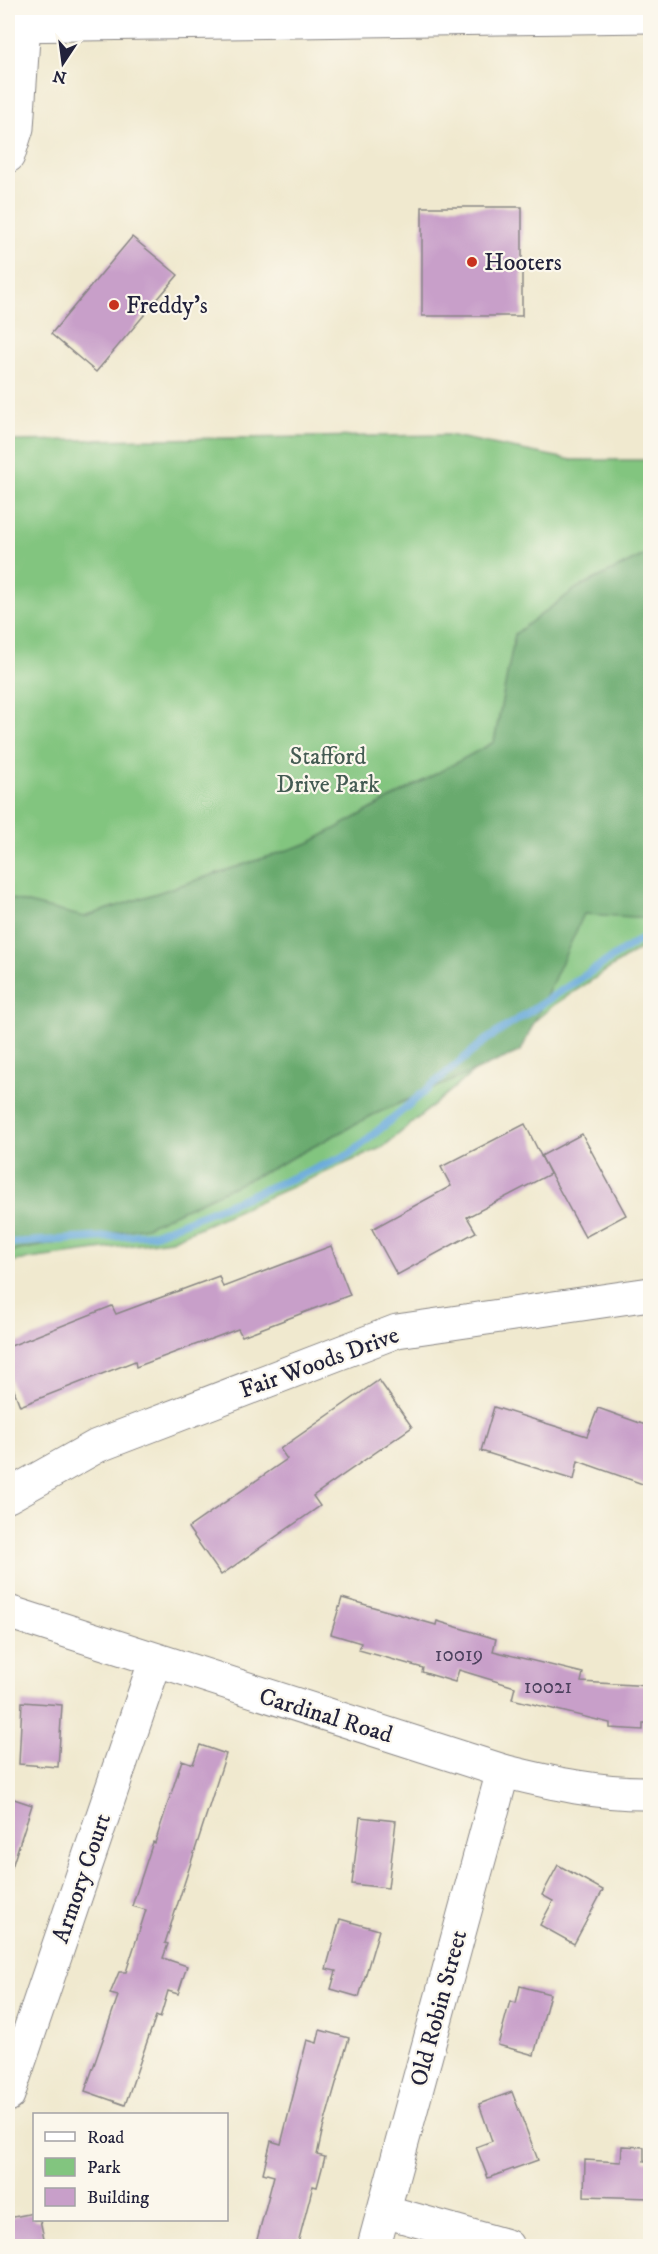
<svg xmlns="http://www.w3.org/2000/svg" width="658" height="2254" viewBox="0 0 658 2254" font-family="'IM FELL DW Pica',serif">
<rect width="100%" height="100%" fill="#fbf7ec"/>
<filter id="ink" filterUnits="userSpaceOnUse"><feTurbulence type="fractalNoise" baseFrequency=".0167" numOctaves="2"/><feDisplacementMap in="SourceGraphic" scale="12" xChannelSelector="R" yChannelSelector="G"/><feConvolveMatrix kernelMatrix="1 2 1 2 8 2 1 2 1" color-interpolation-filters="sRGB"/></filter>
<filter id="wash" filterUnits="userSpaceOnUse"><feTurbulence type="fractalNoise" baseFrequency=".008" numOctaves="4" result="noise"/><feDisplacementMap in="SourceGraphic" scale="24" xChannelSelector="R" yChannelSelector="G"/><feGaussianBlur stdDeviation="1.35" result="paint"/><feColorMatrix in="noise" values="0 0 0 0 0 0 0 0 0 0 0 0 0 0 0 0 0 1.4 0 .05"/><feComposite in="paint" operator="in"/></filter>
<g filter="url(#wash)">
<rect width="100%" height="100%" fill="#f0e9cf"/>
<path fill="#82c57f" stroke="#52745d" stroke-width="1.5" d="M 448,435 L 572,460 L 650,460 L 650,942 L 555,1004 L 383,1147 L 171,1240 L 8,1262 L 8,441 Z"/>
<path fill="#69aa6e" stroke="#466654" stroke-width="1.5" d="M 650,552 L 650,918 L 584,914 L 521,1051 L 375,1114 L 271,1169 L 146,1227 L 8,1252 L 8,898 L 84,917 L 309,843 L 494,742 L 515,634 L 577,588 Z"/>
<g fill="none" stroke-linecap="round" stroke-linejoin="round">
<path stroke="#66a9da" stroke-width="8" d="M 8,1243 L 155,1234 L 349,1155 L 486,1040 L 650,933"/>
</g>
<g id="blocks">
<g fill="#c89fc9">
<rect x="422" y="207" width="100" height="109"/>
<path d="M 132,237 L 178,275 L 96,372 L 51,334 Z"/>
<path d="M 525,1124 L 550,1174 L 467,1217 L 476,1232 L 397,1275 L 372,1229 L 451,1186 L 441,1167 Z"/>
<path d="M 582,1134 L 626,1215 L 585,1237 L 541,1156 Z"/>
<path d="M 331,1246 L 350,1295 L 242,1336 L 238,1329 L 136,1367 L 135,1361 L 20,1406 L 8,1374 L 8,1347 L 112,1306 L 116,1314 L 219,1276 L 223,1287 Z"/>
<path d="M 379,1380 L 412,1427 L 313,1496 L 320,1506 L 221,1575 L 188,1528 L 287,1459 L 280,1449 Z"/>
<path d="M 494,1407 L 587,1436 L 598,1408 L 651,1427 L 651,1487 L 578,1461 L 574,1480 L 481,1451 Z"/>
<path d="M 342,1598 L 436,1625 L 437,1621 L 496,1639 L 493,1651 L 583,1673 L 581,1682 L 651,1686 L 651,1723 L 643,1723 L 643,1730 L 610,1728 L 610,1723 L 512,1699 L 515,1687 L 459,1670 L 455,1682 L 422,1672 L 423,1668 L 359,1650 L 361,1643 L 331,1634 Z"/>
<path d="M 22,1702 L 62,1705 L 58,1767 L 19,1764 Z"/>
<path d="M 200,1745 L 226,1754 L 165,1943 L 168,1944 L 163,1958 L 187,1966 L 178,1994 L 168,1991 L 160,2018 L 156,2016 L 125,2105 L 85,2091 L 118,1996 L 110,1994 L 119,1972 L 126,1972 L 146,1910 L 132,1906 L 153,1842 L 155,1843 L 182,1760 L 193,1764 Z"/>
<path d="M 8,1797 L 32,1805 L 12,1867 L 8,1866 Z"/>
<path d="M 360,1817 L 396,1821 L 388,1888 L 352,1884 Z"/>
<path d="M 558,1865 L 603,1890 L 574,1944 L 540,1925 L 553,1901 L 542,1895 Z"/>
<path d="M 340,1919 L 379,1930 L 359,1997 L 331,1989 L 336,1971 L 326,1969 Z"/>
<path d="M 520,1986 L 550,1994 L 534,2055 L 498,2045 L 510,2001 L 516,2003 Z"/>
<path d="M 320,2030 L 349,2038 L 322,2132 L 317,2155 L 325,2157 L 317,2187 L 313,2186 L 297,2247 L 255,2247 L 274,2176 L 263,2173 L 271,2141 L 281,2144 L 307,2040 L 317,2043 Z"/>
<path d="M 512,2092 L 538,2160 L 488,2178 L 476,2147 L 492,2141 L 479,2104 Z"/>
<path d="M 622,2146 L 644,2147 L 644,2161 L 651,2161 L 651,2198 L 584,2196 L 585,2160 L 621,2162 Z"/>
<path d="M 34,2213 L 34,2220 L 40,2220 L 46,2247 L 8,2247 L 8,2218 Z"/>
</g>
</g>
</g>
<g filter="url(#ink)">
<use href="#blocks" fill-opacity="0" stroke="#898685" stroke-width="1.5"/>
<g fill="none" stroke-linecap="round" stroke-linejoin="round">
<defs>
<g id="minor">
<path d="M 8,156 L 17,128 L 25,8"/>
<path d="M 8,1496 L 97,1446 L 397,1331 L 650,1294"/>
<path d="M 8,1612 L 503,1771 C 551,1783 600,1794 650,1793"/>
<path d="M 8,2095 L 155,1662"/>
<path d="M 384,2211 L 507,2246"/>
<path d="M 374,2246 L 503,1771"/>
</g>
<path id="major" d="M 8,25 L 650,16"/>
</defs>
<use href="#minor" stroke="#898685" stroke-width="35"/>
<use href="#major" stroke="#898685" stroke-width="35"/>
<use href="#minor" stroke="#fff" stroke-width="33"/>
<use href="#major" stroke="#fff" stroke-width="33"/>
</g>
</g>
<g fill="#c8321e" stroke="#fbf7ec" stroke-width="2">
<circle cx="472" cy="262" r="6"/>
<circle cx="114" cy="305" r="6"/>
</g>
<g text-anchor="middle" stroke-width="4.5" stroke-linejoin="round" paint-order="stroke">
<g font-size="21" fill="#4c415e">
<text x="459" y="1661">10019</text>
<text x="548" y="1693">10021</text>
</g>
<g font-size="24" fill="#22223b" stroke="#fbf7ec" text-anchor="start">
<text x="484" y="270">Hooters</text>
<text x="126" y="313">Freddy's</text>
</g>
<g font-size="24" fill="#445b53" stroke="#fbf7ec">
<text x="328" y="764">Stafford<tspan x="328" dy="28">Drive Park</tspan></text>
</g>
<g font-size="24" fill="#22223b" stroke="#fbf7ec">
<text transform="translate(319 1362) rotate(-20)" y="8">Fair Woods Drive</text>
<text transform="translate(326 1715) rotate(17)" y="8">Cardinal Road</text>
<text transform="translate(81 1878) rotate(-71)" y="8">Armory Court</text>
<text transform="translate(438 2008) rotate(-75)" y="8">Old Robin Street</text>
</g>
</g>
<rect width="658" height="2254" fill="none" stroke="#fbf7ec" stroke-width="30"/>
<rect x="33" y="2113" width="195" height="108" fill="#fbf7ec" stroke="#a4a2a5" stroke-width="1.5"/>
<rect x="45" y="2132" width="30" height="9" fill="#ffffff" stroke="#a4a2a5" stroke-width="1.5"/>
<text x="87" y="2143" font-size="18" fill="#22223b">Road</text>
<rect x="45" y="2158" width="30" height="18" fill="#82c57f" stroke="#a4a2a5" stroke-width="1.5"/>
<text x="87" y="2173" font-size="18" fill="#22223b">Park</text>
<rect x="45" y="2188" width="30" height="18" fill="#c89fc9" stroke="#a4a2a5" stroke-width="1.5"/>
<text x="87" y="2203" font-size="18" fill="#22223b">Building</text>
<g transform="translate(63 63) rotate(193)" stroke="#fbf7ec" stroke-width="4.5" paint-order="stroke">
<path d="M0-4.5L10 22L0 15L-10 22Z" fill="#22223b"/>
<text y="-9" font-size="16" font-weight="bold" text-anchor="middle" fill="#22223b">N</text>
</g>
</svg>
